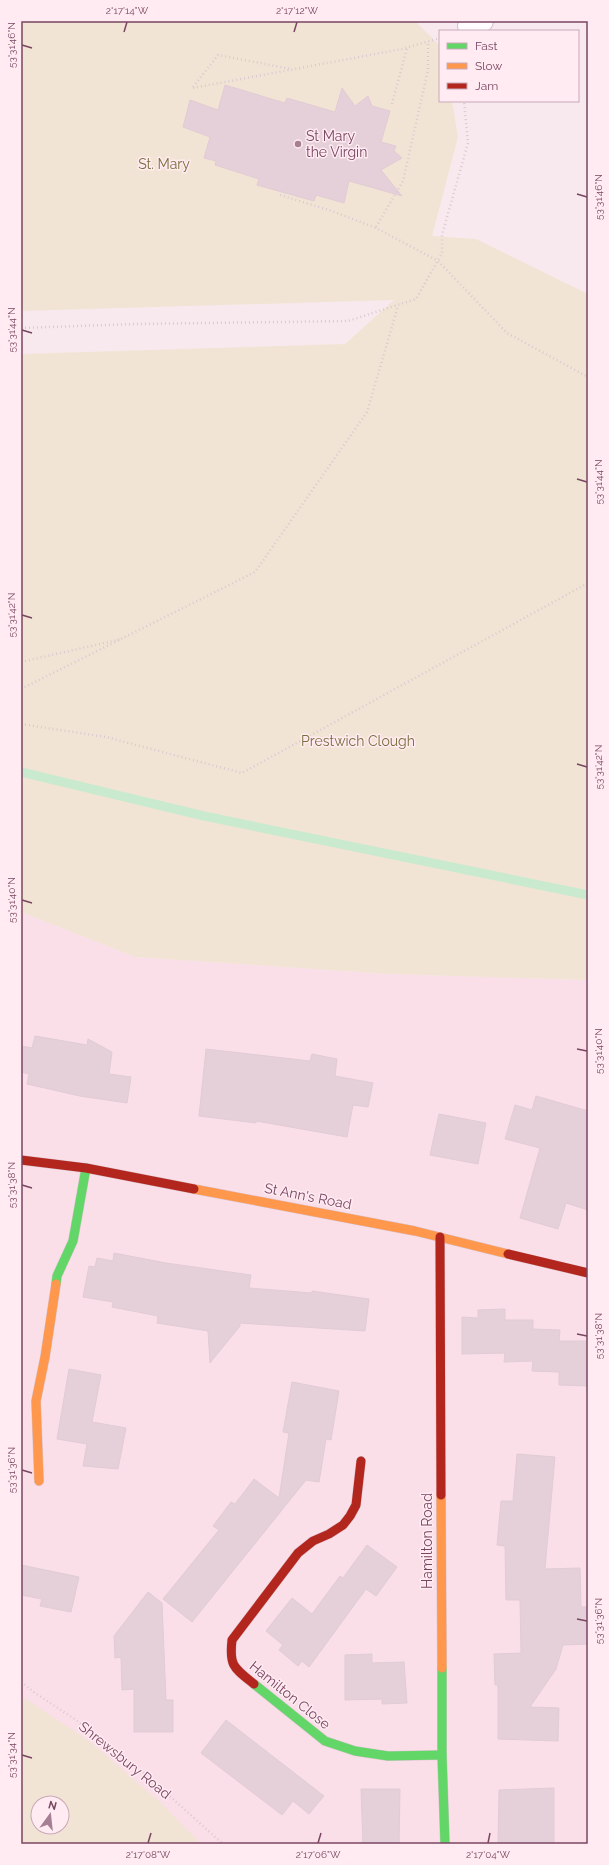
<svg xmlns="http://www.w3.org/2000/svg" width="609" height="1865" viewBox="0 0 609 1865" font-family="Raleway,sans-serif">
<rect width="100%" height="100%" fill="#f8e9ee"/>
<path fill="#fadfe8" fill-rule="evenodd" d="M 21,912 L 135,957 L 389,974 L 588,980 L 588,1844 L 21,1844 ZM 38,1803 L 62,1803 L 62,1827 L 38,1827 Z"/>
<g fill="#f2e4d4" fill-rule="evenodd">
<path d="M 21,21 L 415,21 L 440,46 L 440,101 L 452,101 L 458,137 L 432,236 L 476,239 L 588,294 L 588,980 L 389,974 L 135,957 L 21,912 L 21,354 L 345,344 L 394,300 L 21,311 Z"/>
<path d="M 21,1696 L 89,1741 L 161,1803 L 201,1844 L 21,1844 ZM 38,1803 L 62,1803 L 62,1827 L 38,1827 Z"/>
</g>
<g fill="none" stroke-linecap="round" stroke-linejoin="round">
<path stroke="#c9eace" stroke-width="9" d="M 21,772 L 204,816 L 588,895"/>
</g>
<g fill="#e5d0d9" stroke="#e1cbd5">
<path d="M 225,85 L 285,103 L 287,98 L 335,112 L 342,88 L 355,106 L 368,96 L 372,106 L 390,111 L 381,142 L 396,146 L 394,151 L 402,158 L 381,170 L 402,196 L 349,181 L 344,203 L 316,195 L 314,201 L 257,185 L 259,179 L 215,165 L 216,161 L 204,158 L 210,137 L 183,127 L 190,100 L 218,110 Z"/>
<path d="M 35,1036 L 87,1045 L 88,1039 L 112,1052 L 109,1074 L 131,1077 L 127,1103 L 80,1096 L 27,1084 L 29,1074 L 21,1072 L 21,1046 L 32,1048 Z"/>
<path d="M 206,1049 L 310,1061 L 312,1054 L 337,1059 L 335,1076 L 373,1083 L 368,1107 L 353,1105 L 347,1137 L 256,1121 L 256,1123 L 199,1116 Z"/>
<path d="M 536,1096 L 588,1111 L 588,1210 L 566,1203 L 558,1229 L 520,1218 L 540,1148 L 505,1139 L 515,1105 L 532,1110 Z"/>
<path d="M 439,1114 L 486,1123 L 478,1164 L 430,1155 Z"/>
<path d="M 114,1253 L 166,1263 L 251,1275 L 249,1288 L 312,1293 L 312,1291 L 369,1299 L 365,1331 L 240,1323 L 240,1326 L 210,1363 L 208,1331 L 157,1323 L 158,1316 L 112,1307 L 113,1302 L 83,1297 L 89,1266 L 95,1267 L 97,1258 L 113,1261 Z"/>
<path d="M 505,1309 L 505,1320 L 533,1320 L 533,1329 L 560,1330 L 559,1341 L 587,1341 L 588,1386 L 559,1385 L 559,1372 L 532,1371 L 533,1361 L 504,1362 L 505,1353 L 462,1354 L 462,1317 L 478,1318 L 478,1310 Z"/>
<path d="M 69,1369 L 101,1375 L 92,1422 L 126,1428 L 118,1469 L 83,1466 L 87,1444 L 57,1439 Z"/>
<path d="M 292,1382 L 339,1391 L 331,1440 L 326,1439 L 319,1482 L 306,1480 L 192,1622 L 163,1599 L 219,1530 L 213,1526 L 231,1502 L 235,1504 L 254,1479 L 279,1498 L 289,1433 L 283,1432 Z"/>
<path d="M 517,1454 L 555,1457 L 545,1569 L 580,1568 L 581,1607 L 588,1607 L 588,1644 L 563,1645 L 556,1669 L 530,1707 L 559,1708 L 558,1741 L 498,1739 L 498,1685 L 495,1685 L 494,1654 L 521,1653 L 520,1600 L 506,1600 L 505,1546 L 497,1545 L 501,1501 L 513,1501 Z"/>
<path d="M 367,1545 L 397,1567 L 376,1596 L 366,1589 L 309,1667 L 302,1661 L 298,1666 L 279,1650 L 283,1645 L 266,1631 L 292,1598 L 312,1614 L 340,1576 L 343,1578 Z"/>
<path d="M 21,1565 L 79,1577 L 71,1612 L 40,1606 L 42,1599 L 21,1595 Z"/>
<path d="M 148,1592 L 162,1603 L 166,1700 L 173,1700 L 173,1732 L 134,1732 L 134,1689 L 122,1690 L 121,1657 L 115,1658 L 114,1636 Z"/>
<path d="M 372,1654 L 372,1663 L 404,1662 L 407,1703 L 382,1704 L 382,1699 L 345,1700 L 345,1655 Z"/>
<path d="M 226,1720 L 324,1796 L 309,1814 L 293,1801 L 282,1815 L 201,1753 Z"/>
<path d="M 554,1788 L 554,1844 L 498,1844 L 499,1790 Z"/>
<path d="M 361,1789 L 400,1789 L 399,1844 L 363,1844 Z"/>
</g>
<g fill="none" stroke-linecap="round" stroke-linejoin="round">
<defs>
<path id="street" d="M 469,26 L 482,21"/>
<g id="fast">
<path d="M 56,1284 L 57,1276 L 73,1241 L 86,1168"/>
<path d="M 442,1668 L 442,1755 L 445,1844"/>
<path d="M 254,1684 L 325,1741 L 355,1751 L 388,1756 L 442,1755"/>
</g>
<g id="slow">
<path d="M 194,1189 L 415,1231 L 508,1254"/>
<path d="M 39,1481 L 36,1401 L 45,1357 L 56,1284"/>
<path d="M 441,1495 L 442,1668"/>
</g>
<g id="jam">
<path d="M 21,1160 L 86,1168 L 194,1189"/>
<path d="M 440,1237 L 441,1495"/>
<path d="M 508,1254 L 588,1273"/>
<path d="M 254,1684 C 234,1668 229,1666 232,1640 L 298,1553 L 313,1541 L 329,1534 L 343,1525 L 350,1516 L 356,1505 L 361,1461"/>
</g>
</defs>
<use href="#street" stroke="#d8c3cd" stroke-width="24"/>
<use href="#fast" stroke="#d9c4ce" stroke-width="10"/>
<use href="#slow" stroke="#d9c4ce" stroke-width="10"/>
<use href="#jam" stroke="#d9c4ce" stroke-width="10"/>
<g stroke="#dac9d1" stroke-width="2.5" stroke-dasharray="1 3" stroke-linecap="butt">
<path d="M 193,87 L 218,55 L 291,69"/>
<path d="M 193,88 L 402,49 L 440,38"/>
<path d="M 392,104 L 407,48"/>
<path d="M 280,195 L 332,211 L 376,228 L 438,261 L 507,333 L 588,377"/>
<path d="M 376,227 L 403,181 L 428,70 L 428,42"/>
<path d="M 21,328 L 135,324 L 348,321 L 416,299 L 442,253 L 442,235 L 468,143 L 464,101"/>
<path d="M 21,662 L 122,639"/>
<path d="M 21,689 L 255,572 L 367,412 L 398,306"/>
<path d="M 21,724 L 106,737 L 242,773 L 588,583"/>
<path d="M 21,1682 L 35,1693 L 76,1720 L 134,1764 L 223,1844"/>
</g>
<use href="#street" stroke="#fefcfc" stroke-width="22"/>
<use href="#fast" stroke="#63d668" stroke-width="9"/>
<use href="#slow" stroke="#ff974d" stroke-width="9"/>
<use href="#jam" stroke="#b3261e" stroke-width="9"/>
</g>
<path fill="none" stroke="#794662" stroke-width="1.5" d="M 124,32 L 127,22M 294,32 L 297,22M 22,45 L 32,48M 577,194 L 587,197M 22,330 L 32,333M 577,479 L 587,482M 22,615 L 32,618M 577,764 L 587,767M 22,900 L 32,903M 577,1049 L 587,1051M 22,1185 L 32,1188M 577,1334 L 587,1336M 22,1470 L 32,1473M 577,1619 L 587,1621M 22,1755 L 32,1758M 148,1843 L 151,1833M 318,1843 L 321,1833M 488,1843 L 490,1833"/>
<circle fill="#a57f93" stroke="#ffebf1" stroke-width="1.5" cx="298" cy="144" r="4"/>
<g text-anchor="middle" stroke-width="3" stroke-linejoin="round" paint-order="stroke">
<g font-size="14" fill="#794662" stroke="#ffebf1" text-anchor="start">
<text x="306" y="141">St Mary<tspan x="306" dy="16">the Virgin</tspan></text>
</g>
<g font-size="14" fill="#7a6d3a" stroke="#ffebf1">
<text x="164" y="169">St. Mary</text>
<text x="358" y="746">Prestwich Clough</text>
</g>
<g font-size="14" fill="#794662" stroke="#ffebf1">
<text transform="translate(308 1196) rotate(11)" y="5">St Ann's Road</text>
<text transform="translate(427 1541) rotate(-90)" y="5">Hamilton Road</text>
<text transform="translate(290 1695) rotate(39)" y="5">Hamilton Close</text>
<text transform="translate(125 1760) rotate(39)" y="5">Shrewsbury Road</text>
</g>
</g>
<rect width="609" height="1865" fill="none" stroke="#ffebf1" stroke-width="44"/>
<rect x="439" y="30" width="140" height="72" fill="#ffebf1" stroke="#c9a9b8"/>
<rect x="447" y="43" width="20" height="6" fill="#63d668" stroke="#c9a9b8"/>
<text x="475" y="50" font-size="12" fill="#794662">Fast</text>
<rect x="447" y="63" width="20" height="6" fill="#ff974d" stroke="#c9a9b8"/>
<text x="475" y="70" font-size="12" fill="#794662">Slow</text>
<rect x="447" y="83" width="20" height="6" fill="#b3261e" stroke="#c9a9b8"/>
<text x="475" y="90" font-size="12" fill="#794662">Jam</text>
<g transform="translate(50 1815) rotate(15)"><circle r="19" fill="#ffebf1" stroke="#c9a9b8"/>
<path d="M0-3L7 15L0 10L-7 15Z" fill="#a57f93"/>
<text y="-6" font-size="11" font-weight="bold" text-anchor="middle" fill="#794662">N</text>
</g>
<rect x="22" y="22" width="565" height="1821" fill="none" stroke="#794662" stroke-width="1.5"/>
<g font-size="10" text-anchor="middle" fill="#794662">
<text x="127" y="14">2°17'14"W</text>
<text x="297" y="14">2°17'12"W</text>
<text transform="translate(11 45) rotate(-90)" y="4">53°31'46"N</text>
<text transform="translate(598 197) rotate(-90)" y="4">53°31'46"N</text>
<text transform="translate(11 330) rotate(-90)" y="4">53°31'44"N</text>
<text transform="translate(598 482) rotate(-90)" y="4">53°31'44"N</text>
<text transform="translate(11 615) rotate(-90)" y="4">53°31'42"N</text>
<text transform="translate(598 767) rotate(-90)" y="4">53°31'42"N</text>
<text transform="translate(11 900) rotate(-90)" y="4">53°31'40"N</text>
<text transform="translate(598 1051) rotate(-90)" y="4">53°31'40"N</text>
<text transform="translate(11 1185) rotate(-90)" y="4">53°31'38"N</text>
<text transform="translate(598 1336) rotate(-90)" y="4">53°31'38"N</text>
<text transform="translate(11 1470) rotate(-90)" y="4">53°31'36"N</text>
<text transform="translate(598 1621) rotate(-90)" y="4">53°31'36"N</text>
<text transform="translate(11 1755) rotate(-90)" y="4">53°31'34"N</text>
<text x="148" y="1858">2°17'08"W</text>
<text x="318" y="1858">2°17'06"W</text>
<text x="488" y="1858">2°17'04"W</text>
</g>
</svg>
